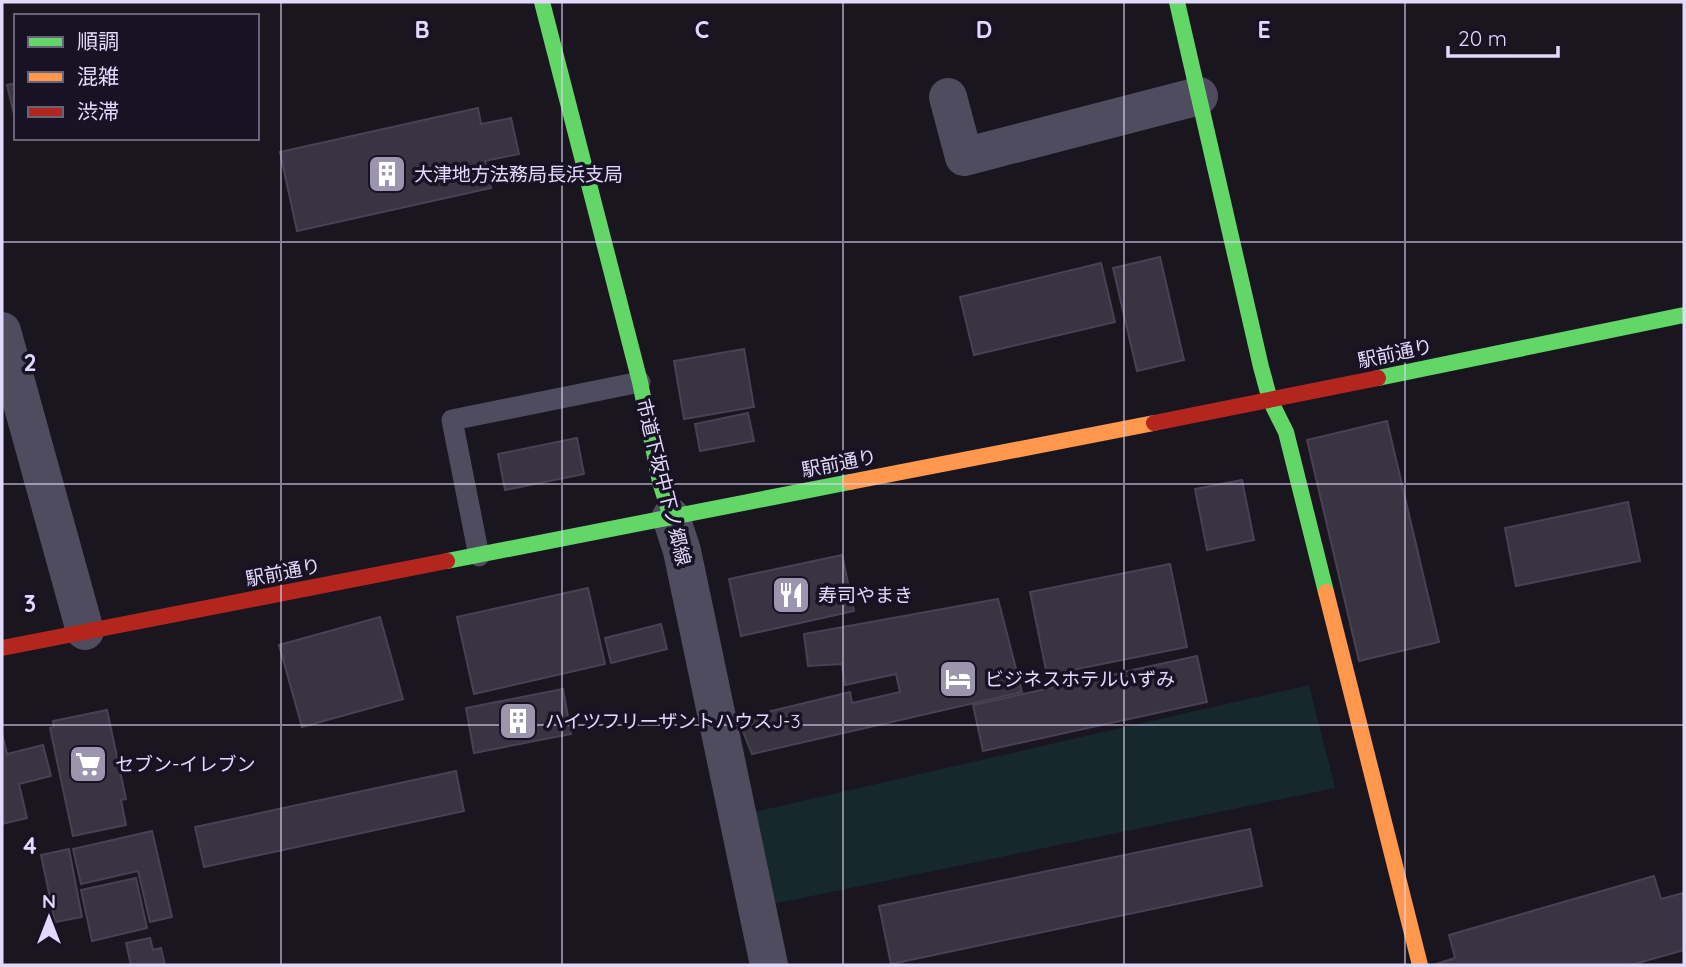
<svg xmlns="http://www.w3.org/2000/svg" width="1686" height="967" viewBox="0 0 1686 967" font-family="Quicksand,'Noto Sans JP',sans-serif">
<rect width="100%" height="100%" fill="#191620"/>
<path fill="#16282c" d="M 1309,685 L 1335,788 L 763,906 L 750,813 Z"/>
<g fill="#393442" stroke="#474253" stroke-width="2">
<path d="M 16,83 L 16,123 L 7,85 Z"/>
<path d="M 478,108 L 481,124 L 511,118 L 519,154 L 485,161 L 491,188 L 297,231 L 280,152 Z"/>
<path d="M 1160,257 L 1184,360 L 1137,371 L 1113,268 Z"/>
<path d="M 1101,263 L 1115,322 L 974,355 L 960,297 Z"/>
<path d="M 744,349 L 754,407 L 684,419 L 674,361 Z"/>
<path d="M 748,413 L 754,441 L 700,451 L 695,424 Z"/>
<path d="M 1387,421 L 1439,642 L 1359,661 L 1307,440 Z"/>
<path d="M 577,438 L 584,474 L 505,490 L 498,454 Z"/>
<path d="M 1242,480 L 1254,540 L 1207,550 L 1195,489 Z"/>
<path d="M 1628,502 L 1640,561 L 1516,586 L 1505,528 Z"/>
<path d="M 842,555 L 854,611 L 741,636 L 729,579 Z"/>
<path d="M 1170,564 L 1187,647 L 1047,675 L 1030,592 Z"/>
<path d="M 588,588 L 605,664 L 474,694 L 457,617 Z"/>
<path d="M 998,599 L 1022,692 L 752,754 L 738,719 L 850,692 L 852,703 L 900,692 L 896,674 L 845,685 L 842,664 L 808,666 L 804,634 Z"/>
<path d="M 380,617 L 403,699 L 302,727 L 279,645 Z"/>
<path d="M 661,624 L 667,649 L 611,663 L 605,638 Z"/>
<path d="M 1197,656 L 1207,702 L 983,751 L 973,705 Z"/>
<path d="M 563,689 L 571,734 L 474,753 L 466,708 Z"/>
<path d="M 107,710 L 126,799 L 121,800 L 126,825 L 73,836 L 50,728 L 54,727 L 53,721 Z"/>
<path d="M 2,733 L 7,754 L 43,745 L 51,776 L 19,784 L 27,818 L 2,824 Z"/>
<path d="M 456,771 L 464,811 L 204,867 L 195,827 Z"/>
<path d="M 1250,829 L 1262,886 L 891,964 L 879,906 Z"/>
<path d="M 152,831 L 172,917 L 150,922 L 138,871 L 81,884 L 73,849 Z"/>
<path d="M 69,849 L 82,917 L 55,922 L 41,855 Z"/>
<path d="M 1654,876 L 1661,899 L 1683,893 L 1684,950 L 1631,965 L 1433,965 L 1455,958 L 1449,935 Z"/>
<path d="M 136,878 L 147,928 L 92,941 L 81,890 Z"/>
<path d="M 150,938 L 153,950 L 161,948 L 165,965 L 131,965 L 126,943 Z"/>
</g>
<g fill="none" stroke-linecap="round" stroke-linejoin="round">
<path stroke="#4f4c5f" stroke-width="21" d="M 479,556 L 452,420 L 640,382"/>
<g stroke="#4f4c5f" stroke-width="38">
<path d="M 948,97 L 964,157 L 1199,96"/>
<path d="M 2,331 L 85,631"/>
<path d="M 671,517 L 682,551 L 769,965"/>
</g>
<g stroke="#63d668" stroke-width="16">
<path d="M 542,2 L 640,382 L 660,482 L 671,517"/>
<path d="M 1177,2 L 1261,367 L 1270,400 L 1286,432 L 1326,592"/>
<path d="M 1378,378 L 1684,315"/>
<path d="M 447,561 L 850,482"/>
</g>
<g stroke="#ff974d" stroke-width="16">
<path d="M 850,482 L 1154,423"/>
<path d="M 1326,592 L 1420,965"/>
</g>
<g stroke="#b3261e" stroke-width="16">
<path d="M 1154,423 L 1378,378"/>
<path d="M 2,648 L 447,561"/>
</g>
</g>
<path fill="none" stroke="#e2dafb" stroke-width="2" stroke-opacity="0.55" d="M 281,2 L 281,965M 562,2 L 562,965M 843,2 L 843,965M 1124,2 L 1124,965M 1405,2 L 1405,965M 2,242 L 1684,242M 2,484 L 1684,484M 2,725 L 1684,725"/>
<defs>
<symbol id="building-square" viewBox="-11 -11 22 22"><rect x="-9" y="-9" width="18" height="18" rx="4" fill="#9c95ae" stroke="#171224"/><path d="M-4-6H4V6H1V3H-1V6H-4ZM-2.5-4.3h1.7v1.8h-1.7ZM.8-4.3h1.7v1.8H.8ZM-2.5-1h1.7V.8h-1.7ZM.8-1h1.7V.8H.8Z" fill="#fff"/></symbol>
<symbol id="restaurant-square" viewBox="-11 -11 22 22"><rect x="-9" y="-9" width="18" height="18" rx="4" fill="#9c95ae" stroke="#171224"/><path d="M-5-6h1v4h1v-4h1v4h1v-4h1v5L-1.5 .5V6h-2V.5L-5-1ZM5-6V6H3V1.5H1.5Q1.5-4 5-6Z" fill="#fff"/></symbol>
<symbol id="hotel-square" viewBox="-11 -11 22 22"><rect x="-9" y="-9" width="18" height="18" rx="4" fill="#9c95ae" stroke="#171224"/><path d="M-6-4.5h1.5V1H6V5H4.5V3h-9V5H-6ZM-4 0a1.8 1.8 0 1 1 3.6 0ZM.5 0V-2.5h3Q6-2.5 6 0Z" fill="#fff"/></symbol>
<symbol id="supermarket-square" viewBox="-11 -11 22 22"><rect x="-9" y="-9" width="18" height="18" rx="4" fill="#9c95ae" stroke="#171224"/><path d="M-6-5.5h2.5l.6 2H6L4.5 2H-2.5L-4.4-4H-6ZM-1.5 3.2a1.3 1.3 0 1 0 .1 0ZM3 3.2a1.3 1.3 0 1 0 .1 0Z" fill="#fff"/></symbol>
</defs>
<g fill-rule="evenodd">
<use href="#building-square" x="365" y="152" width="44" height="44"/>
<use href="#restaurant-square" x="769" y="573" width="44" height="44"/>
<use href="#hotel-square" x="936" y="657" width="44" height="44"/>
<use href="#building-square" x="496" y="699" width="44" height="44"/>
<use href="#supermarket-square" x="66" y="742" width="44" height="44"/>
</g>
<g text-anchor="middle" stroke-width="7" stroke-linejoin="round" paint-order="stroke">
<g font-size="19" fill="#e2dafb" stroke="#171224" text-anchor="start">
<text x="414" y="181">大津地方法務局長浜支局</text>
<text x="818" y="602">寿司やまき</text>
<text x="985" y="686">ビジネスホテルいずみ</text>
<text x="545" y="728">ハイツフリーザントハウスJ-3</text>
<text x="115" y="771">セブン-イレブン</text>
</g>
<g font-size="19" fill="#e2dafb" stroke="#171224">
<text transform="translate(1395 353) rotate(-12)" y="7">駅前通り</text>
<text transform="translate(839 463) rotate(-11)" y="7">駅前通り</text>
<text transform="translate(664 482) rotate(76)" y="7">市道下坂中下ノ郷線</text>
<text transform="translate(283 572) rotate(-11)" y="7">駅前通り</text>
</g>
</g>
<g font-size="23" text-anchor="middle" font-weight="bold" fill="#e2dafb" stroke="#171224" stroke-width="7" stroke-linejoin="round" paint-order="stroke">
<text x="422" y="38">B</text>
<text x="702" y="38">C</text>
<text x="984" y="38">D</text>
<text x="1264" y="38">E</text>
<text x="30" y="371">2</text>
<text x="30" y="612">3</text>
<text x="30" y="854">4</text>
</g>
<rect width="1686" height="967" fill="none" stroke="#e2dafb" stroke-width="7"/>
<rect x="14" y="14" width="245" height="126" fill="#171224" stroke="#68627a" stroke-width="2"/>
<rect x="28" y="37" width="35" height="10" fill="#63d668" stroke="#68627a" stroke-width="2"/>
<text x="77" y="49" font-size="21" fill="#e2dafb">順調</text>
<rect x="28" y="72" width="35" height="10" fill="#ff974d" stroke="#68627a" stroke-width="2"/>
<text x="77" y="84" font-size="21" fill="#e2dafb">混雑</text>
<rect x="28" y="107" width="35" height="10" fill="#b3261e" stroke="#68627a" stroke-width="2"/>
<text x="77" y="119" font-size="21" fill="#e2dafb">渋滞</text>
<g transform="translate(49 918)" stroke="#171224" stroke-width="5" paint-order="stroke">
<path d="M0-5L12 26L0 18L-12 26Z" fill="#e2dafb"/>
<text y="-10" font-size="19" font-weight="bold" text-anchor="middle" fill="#e2dafb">N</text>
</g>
<path d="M1448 46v10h110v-10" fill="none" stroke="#e2dafb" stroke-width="3.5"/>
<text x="1458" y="46" font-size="21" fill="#e2dafb" stroke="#171224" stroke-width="5" paint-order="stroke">20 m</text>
</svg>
